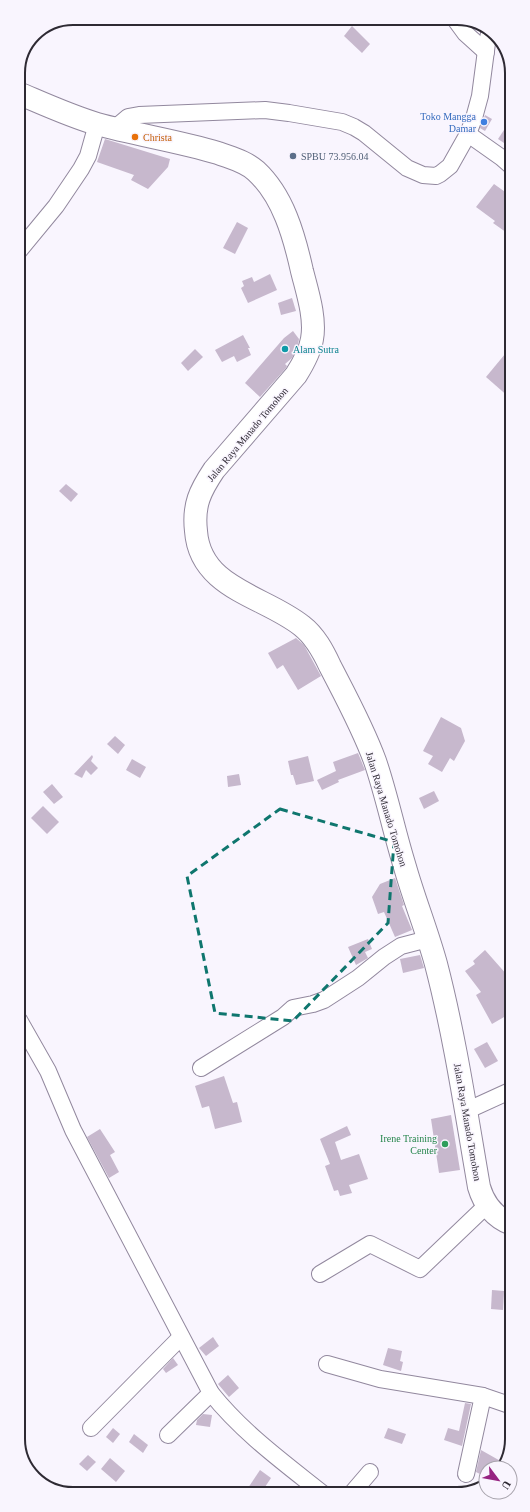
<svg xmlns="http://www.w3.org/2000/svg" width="530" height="1512" viewBox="0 0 530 1512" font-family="'Times New Roman',serif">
<rect width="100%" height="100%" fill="#f9f5fe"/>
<g fill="#c7b8cd">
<path d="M 352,26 L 370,44 L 362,53 L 344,36 Z"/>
<path d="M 485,115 L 492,119 L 485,131 L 480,128 Z"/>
<path d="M 510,121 L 510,147 L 498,139 Z"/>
<path d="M 105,139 L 170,159 L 168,167 L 148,189 L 131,180 L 134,175 L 97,162 Z"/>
<path d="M 494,184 L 508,194 L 505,198 L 510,202 L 510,235 L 493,223 L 495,221 L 476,207 Z"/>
<path d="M 237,222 L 248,228 L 235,254 L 223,248 Z"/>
<path d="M 270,274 L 277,290 L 248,303 L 241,288 L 244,286 L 242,281 L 252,277 L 254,282 Z"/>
<path d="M 292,298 L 296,311 L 281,315 L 278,303 Z"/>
<path d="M 293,331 L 299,339 L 298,345 L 294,347 L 296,349 L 295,352 L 292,358 L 285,364 L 287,366 L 286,368 L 260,397 L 245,383 L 284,338 Z"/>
<path d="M 243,335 L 250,348 L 248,348 L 251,355 L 237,362 L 234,356 L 222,362 L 215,350 Z"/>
<path d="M 510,348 L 511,399 L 486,377 Z"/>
<path d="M 195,349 L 203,357 L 188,371 L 181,363 Z"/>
<path d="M 66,484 L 78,494 L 71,502 L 59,491 Z"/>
<path d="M 296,638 L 304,645 L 321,676 L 298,690 L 283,665 L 277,669 L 268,653 Z"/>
<path d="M 441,717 L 461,728 L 465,741 L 454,761 L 450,758 L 442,772 L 428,764 L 433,756 L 423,751 Z"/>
<path d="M 115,736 L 125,745 L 118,754 L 107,744 Z"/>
<path d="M 358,753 L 365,770 L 338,780 L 339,782 L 322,790 L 317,780 L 336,771 L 333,762 Z"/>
<path d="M 92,755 L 93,757 L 91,761 L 98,768 L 91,775 L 86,770 L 82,778 L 74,774 Z"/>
<path d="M 308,756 L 314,781 L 296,785 L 293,775 L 291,775 L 288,761 Z"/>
<path d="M 132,759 L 146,767 L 140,778 L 126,770 Z"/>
<path d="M 239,774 L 241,785 L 228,787 L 227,776 Z"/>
<path d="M 52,784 L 63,797 L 54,804 L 43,792 Z"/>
<path d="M 434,791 L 439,801 L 424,809 L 419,798 Z"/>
<path d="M 43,806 L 59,822 L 47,834 L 31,818 Z"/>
<path d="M 395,878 L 404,905 L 402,906 L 412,930 L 395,937 L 384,912 L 378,914 L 372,897 L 380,884 Z"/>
<path d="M 368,939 L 372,949 L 365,952 L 368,958 L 356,965 L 348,947 Z"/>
<path d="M 485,950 L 508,976 L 511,974 L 511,1013 L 492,1024 L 476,995 L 481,992 L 465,971 L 475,964 L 473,961 Z"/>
<path d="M 420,955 L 424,968 L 403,973 L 400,959 Z"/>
<path d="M 487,1042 L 498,1061 L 485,1068 L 474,1049 Z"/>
<path d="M 224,1076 L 233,1103 L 237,1102 L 242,1122 L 215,1129 L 209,1106 L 202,1108 L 195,1086 Z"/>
<path d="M 451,1115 L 460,1170 L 439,1173 L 431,1119 Z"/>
<path d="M 347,1126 L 351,1135 L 335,1142 L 341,1160 L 359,1154 L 368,1179 L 349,1185 L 352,1193 L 340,1196 L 338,1190 L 334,1191 L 325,1166 L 330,1164 L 320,1139 Z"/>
<path d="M 100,1129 L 115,1152 L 110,1155 L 119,1172 L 109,1178 L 87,1137 Z"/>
<path d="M 492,1290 L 504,1291 L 503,1310 L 491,1309 Z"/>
<path d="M 213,1337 L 219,1346 L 206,1356 L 199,1348 Z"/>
<path d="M 388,1348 L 402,1351 L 400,1361 L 403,1362 L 401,1371 L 383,1365 Z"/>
<path d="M 173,1358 L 178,1365 L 166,1373 L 163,1369 Z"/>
<path d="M 228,1375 L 239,1388 L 229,1397 L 218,1384 Z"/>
<path d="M 465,1403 L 471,1404 L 462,1446 L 444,1440 L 448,1428 L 459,1431 Z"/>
<path d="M 203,1414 L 212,1415 L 210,1427 L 196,1425 L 197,1420 Z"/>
<path d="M 113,1428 L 120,1434 L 113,1443 L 106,1437 Z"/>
<path d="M 388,1428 L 406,1434 L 402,1444 L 384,1438 Z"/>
<path d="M 134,1434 L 148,1445 L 143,1453 L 129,1442 Z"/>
<path d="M 481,1450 L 504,1463 L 502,1468 L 486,1468 L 486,1477 L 476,1472 Z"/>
<path d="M 88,1455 L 96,1462 L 87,1471 L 79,1464 Z"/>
<path d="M 110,1458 L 125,1471 L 116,1482 L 101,1469 Z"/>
<path d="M 260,1470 L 271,1478 L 261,1493 L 255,1493 L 248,1488 Z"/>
</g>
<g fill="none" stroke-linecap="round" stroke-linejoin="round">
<defs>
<g id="minor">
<path d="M 454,18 L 465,33 L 486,52"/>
<path d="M 115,128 L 128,117 L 139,115 L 265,110 L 289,113 L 342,122 L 354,127 L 364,133 L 407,168 L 423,175 L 436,176 L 440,174 L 450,166 L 468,134 L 474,118 L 480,96 L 487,43 L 490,29"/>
<path d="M 468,134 L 502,158 L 510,165"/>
<path d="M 18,252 L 56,206 L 81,169 L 88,156 L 97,124"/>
<path d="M 19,1020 L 48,1071 L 73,1130 L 211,1393 C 242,1432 283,1462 322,1493"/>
<path d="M 201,1068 L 283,1017 L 293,1008 L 313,1004 L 324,1000 L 358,978 L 384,957 L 401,946 L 428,939"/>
<path d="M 466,1111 L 512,1090"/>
<path d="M 320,1274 L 370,1244 L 420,1269 L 487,1205"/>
<path d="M 327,1364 L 380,1379 L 483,1396 L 512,1406"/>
<path d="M 91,1428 L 181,1337"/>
<path d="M 168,1435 L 211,1393"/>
<path d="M 466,1474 L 483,1396"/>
<path d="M 352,1493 L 370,1472"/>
</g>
<path id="highway" d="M 18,93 C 44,104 70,116 97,124 C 137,135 178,141 218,153 C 231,158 245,161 256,171 C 283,196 294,235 302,271 C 307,291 316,318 312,339 C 310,352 303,364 296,375 L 214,470 C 200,491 193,505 196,531 C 200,589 265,596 302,626 C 315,636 323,651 330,666 C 346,697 363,728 375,761 C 387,796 394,832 405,867 C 414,899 427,931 436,964 C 455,1037 466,1112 479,1187 C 484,1204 495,1218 512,1224"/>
</defs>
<use href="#minor" stroke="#92889e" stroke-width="18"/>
<use href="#highway" stroke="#92889e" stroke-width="24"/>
<use href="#minor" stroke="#fff" stroke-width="16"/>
<use href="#highway" stroke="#fff" stroke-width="22"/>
</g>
<path fill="none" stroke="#0f766e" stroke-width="3" stroke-dasharray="8 5" stroke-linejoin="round" d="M 280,809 L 394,842 L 388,923 L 293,1021 L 215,1013 L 187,876 Z"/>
<circle fill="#3f7fe0" stroke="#f9f5fe" stroke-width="1.5" cx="484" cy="122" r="4"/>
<circle fill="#e8710a" stroke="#f9f5fe" stroke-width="1.5" cx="135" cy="137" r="4"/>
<circle fill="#5c6f8a" stroke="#f9f5fe" stroke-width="1.5" cx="293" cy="156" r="4"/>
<circle fill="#0f9aa8" stroke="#f9f5fe" stroke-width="1.5" cx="285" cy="349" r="4"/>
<circle fill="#2e9e5b" stroke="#f9f5fe" stroke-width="1.5" cx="445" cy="1144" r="4"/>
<g text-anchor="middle" stroke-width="3" stroke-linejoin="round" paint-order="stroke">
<g font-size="10" fill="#366cbe" stroke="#f9f5fe" text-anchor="end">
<text x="476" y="120">Toko Mangga<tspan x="476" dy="12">Damar</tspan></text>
</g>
<g font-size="10" fill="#c56008" stroke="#f9f5fe" text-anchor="start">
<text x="143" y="141">Christa</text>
</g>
<g font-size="10" fill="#4e5e75" stroke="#f9f5fe" text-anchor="start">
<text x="301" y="160">SPBU 73.956.04</text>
</g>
<g font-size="10" fill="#0d838f" stroke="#f9f5fe" text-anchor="start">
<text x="293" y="353">Alam Sutra</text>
</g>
<g font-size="10" fill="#2e2a33" stroke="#f9f5fe">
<text transform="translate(247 434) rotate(-50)" y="4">Jalan Raya Manado Tomohon</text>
<text transform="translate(387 809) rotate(73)" y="4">Jalan Raya Manado Tomohon</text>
<text transform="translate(468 1122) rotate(80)" y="4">Jalan Raya Manado Tomohon</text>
</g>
<g font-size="10" fill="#27864d" stroke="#f9f5fe" text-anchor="end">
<text x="437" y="1142">Irene Training<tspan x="437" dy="12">Center</tspan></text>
</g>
</g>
<path d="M0 0H530V1512H0ZM73 25H457A48 48 0 0 1 505 73V1439A48 48 0 0 1 457 1487H73A48 48 0 0 1 25 1439V73A48 48 0 0 1 73 25Z" fill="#f9f5fe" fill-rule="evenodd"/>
<path fill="none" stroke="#2e2a33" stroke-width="2" d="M73 25H457A48 48 0 0 1 505 73V1439A48 48 0 0 1 457 1487H73A48 48 0 0 1 25 1439V73A48 48 0 0 1 73 25Z"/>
<g transform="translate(498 1480) rotate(122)"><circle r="19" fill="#f9f5fe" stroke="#a8a4ad"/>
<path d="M0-3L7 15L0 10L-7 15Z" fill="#962381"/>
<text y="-6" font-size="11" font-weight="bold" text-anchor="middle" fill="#2e2a33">U</text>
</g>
</svg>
